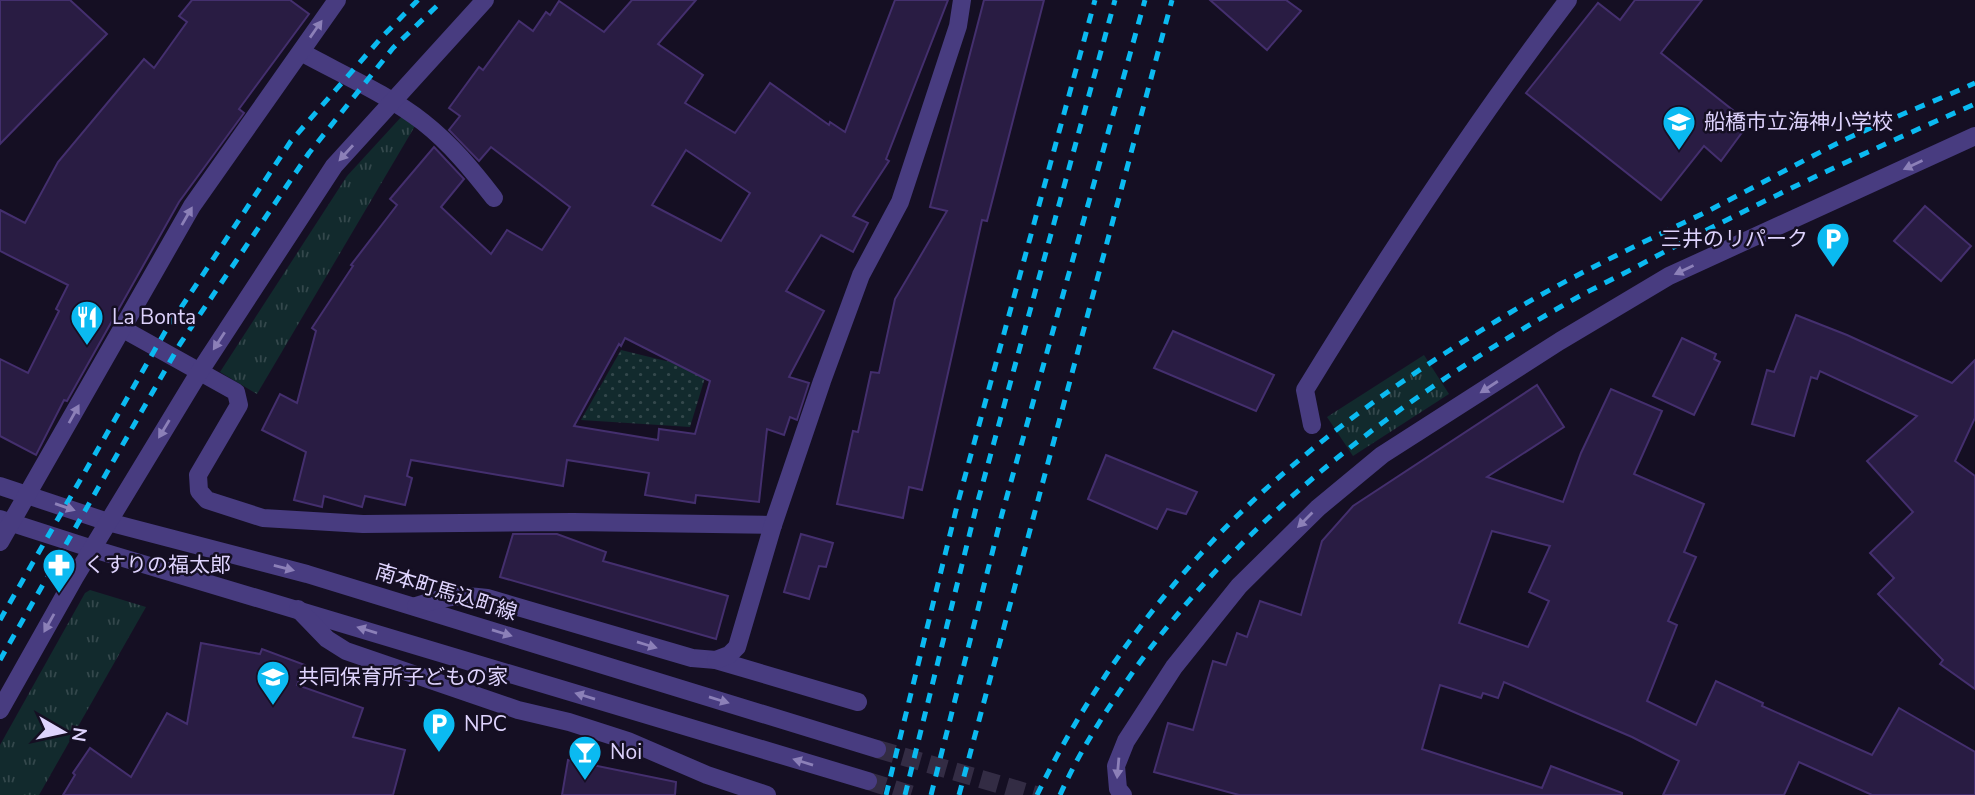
<svg xmlns="http://www.w3.org/2000/svg" width="1975" height="795" viewBox="0 0 1975 795" font-family="'Nunito Sans','Noto Sans JP',sans-serif">
<defs>
<pattern id="grass-dots" width="8" height="8" patternUnits="userSpaceOnUse" patternTransform="scale(1.75)"><rect width="8" height="8" fill="#122a2d"/><path d="M2 2h.1M6 6h.1" fill="none" stroke="#34484c" stroke-width="1.8" stroke-linecap="round"/></pattern>
<pattern id="park-tufts" width="24" height="20" patternUnits="userSpaceOnUse" patternTransform="scale(1.75)"><rect width="24" height="20" fill="#122a2d"/><path d="M3 7l-1-3M5 7V3M7 7l1-3M15 17l-1-3M17 17v-4M19 17l1-3" fill="none" stroke="#34484c"/></pattern>
</defs>
<rect width="100%" height="100%" fill="#150f23"/>
<path fill="url(#grass-dots)" d="M 621,350 L 707,371 L 690,427 L 581,420 Z"/>
<g fill="url(#park-tufts)">
<path d="M 403,115 L 415,126 L 257,394 L 220,372 L 347,176 Z"/>
<path d="M 1424,355 L 1449,394 L 1353,456 L 1327,417 Z"/>
<path d="M 90,590 L 146,607 L 39,795 L 0,795 L 0,745 L 85,593 Z"/>
</g>
<g fill="#291c43" stroke="#442f6e" stroke-width="2" fill-rule="evenodd">
<path d="M 0,0 L 70,0 L 107,34 L 0,144 Z"/>
<path d="M 192,0 L 290,0 L 309,14 L 239,109 L 244,113 L 179,202 L 67,401 L 64,400 L 36,455 L 0,436 L 0,359 L 28,373 L 59,311 L 56,309 L 68,285 L 0,251 L 0,210 L 25,223 L 58,162 L 144,59 L 154,68 L 187,22 L 179,16 Z"/>
<path d="M 632,0 L 696,0 L 658,44 L 703,75 L 685,103 L 735,133 L 770,83 L 829,125 L 830,122 L 845,132 L 895,0 L 948,0 L 886,159 L 889,161 L 853,216 L 868,223 L 853,252 L 821,235 L 786,291 L 824,311 L 789,377 L 809,383 L 797,420 L 790,417 L 784,435 L 767,429 L 759,502 L 696,495 L 695,503 L 645,495 L 649,473 L 567,460 L 563,486 L 411,460 L 407,476 L 412,478 L 405,505 L 365,496 L 362,507 L 324,496 L 322,507 L 294,500 L 306,452 L 262,430 L 280,394 L 297,403 L 316,331 L 312,328 L 353,266 L 351,265 L 397,205 L 390,199 L 434,147 L 464,179 L 441,207 L 491,254 L 507,230 L 542,250 L 570,207 L 491,147 L 479,161 L 449,130 L 460,116 L 449,108 L 479,67 L 483,70 L 519,21 L 533,31 L 546,12 L 550,15 L 559,1 L 604,32 ZM 686,150 L 750,193 L 721,241 L 652,205 ZM 625,338 L 710,381 L 695,434 L 659,429 L 658,440 L 574,426 L 619,344 L 621,346 Z"/>
<path d="M 984,0 L 1044,0 L 987,221 L 982,220 L 922,490 L 909,487 L 903,518 L 837,504 L 853,431 L 858,432 L 871,372 L 879,373 L 895,299 L 947,211 L 930,207 Z"/>
<path d="M 1210,0 L 1286,0 L 1301,11 L 1267,50 Z"/>
<path d="M 1635,0 L 1702,0 L 1661,53 L 1749,123 L 1721,161 L 1704,146 L 1661,200 L 1526,93 L 1598,3 L 1620,20 Z"/>
<path d="M 1925,206 L 1971,246 L 1941,281 L 1894,241 Z"/>
<path d="M 1796,315 L 1847,335 L 1952,383 L 1975,360 L 1975,418 L 1955,461 L 1975,476 L 1975,689 L 1940,664 L 1943,660 L 1878,594 L 1894,578 L 1870,553 L 1913,512 L 1867,461 L 1917,416 L 1820,371 L 1817,379 L 1811,377 L 1794,436 L 1752,424 L 1767,370 L 1774,372 Z"/>
<path d="M 1173,331 L 1274,375 L 1256,411 L 1154,368 Z"/>
<path d="M 1682,338 L 1716,354 L 1714,359 L 1720,362 L 1694,415 L 1653,396 Z"/>
<path d="M 1537,385 L 1564,427 L 1487,477 L 1563,502 L 1581,453 L 1611,389 L 1662,411 L 1634,474 L 1704,504 L 1684,552 L 1696,557 L 1668,621 L 1677,625 L 1647,701 L 1696,725 L 1716,681 L 1763,703 L 1762,706 L 1872,755 L 1899,708 L 1975,752 L 1975,795 L 1872,795 L 1799,762 L 1784,795 L 1663,795 L 1679,761 L 1632,737 L 1504,682 L 1498,698 L 1483,693 L 1481,698 L 1440,685 L 1422,749 L 1542,788 L 1551,766 L 1622,793 L 1622,795 L 1239,795 L 1154,772 L 1168,723 L 1193,730 L 1213,661 L 1226,665 L 1237,633 L 1247,637 L 1260,601 L 1301,615 L 1322,541 L 1353,506 ZM 1492,531 L 1550,546 L 1529,592 L 1549,601 L 1528,647 L 1459,623 Z"/>
<path d="M 1106,455 L 1197,492 L 1186,514 L 1167,509 L 1157,529 L 1088,499 Z"/>
<path d="M 513,534 L 557,534 L 606,552 L 603,561 L 728,596 L 716,639 L 500,577 Z"/>
<path d="M 801,534 L 833,543 L 826,567 L 819,566 L 809,599 L 784,592 Z"/>
<path d="M 201,643 L 260,654 L 262,649 L 305,665 L 297,685 L 363,708 L 353,737 L 405,750 L 393,795 L 63,795 L 75,775 L 73,773 L 90,748 L 131,777 L 167,713 L 187,724 Z"/>
<path d="M 568,760 L 676,782 L 675,795 L 562,795 Z"/>
</g>
<g fill="none" stroke-linecap="round" stroke-linejoin="round">
<g stroke="#332c44" stroke-width="18" stroke-dasharray="18 9" stroke-linecap="butt">
<path d="M 877,749 L 1036,795"/>
<path d="M 868,781 L 913,795"/>
</g>
<g stroke="#483c80" stroke-width="18">
<path d="M 301,52 C 341,74 387,94 423,122 C 451,144 473,171 494,198"/>
<path d="M 123,329 L 236,392 L 239,405 L 198,475 L 199,491 L 207,500 L 263,518 L 363,524 L 573,522 L 773,525"/>
<path d="M 1312,425 L 1305,390 C 1387,256 1473,125 1568,0"/>
<path d="M 0,486 L 108,522 L 307,574 L 877,749"/>
<path d="M 0,519 L 93,549 L 868,781"/>
<path d="M 0,542 L 192,206 L 337,0"/>
<path d="M 416,606 C 443,597 459,594 487,598 L 692,658 L 716,660 L 858,702"/>
<path d="M 298,609 L 327,639 L 346,651 L 518,710 L 569,722 L 628,741 L 707,775 L 767,795"/>
<path d="M 716,660 L 729,655 L 737,647 L 773,525 L 822,381 L 861,275 L 900,202 L 958,26 L 962,0"/>
<path d="M 0,710 L 75,577 L 200,371 L 334,166 L 485,0"/>
<path d="M 1123,795 L 1118,789 L 1116,766 L 1126,741 L 1174,667 L 1239,586 L 1318,508 L 1382,455 L 1560,341 L 1669,276 L 1975,136"/>
</g>
<g stroke="#0bbaf1" stroke-width="5" stroke-dasharray="10 9" stroke-linecap="butt">
<path d="M 0,620 L 165,332 L 291,141 L 382,37 L 418,0"/>
<path d="M 0,660 L 180,344 L 309,153 L 393,48 L 443,0"/>
<path d="M 886,795 L 958,502 L 1095,0"/>
<path d="M 905,795 L 976,508 L 1115,0"/>
<path d="M 931,795 L 1002,514 L 1145,0"/>
<path d="M 959,795 L 1172,0"/>
<path d="M 1037,795 C 1085,695 1154,599 1233,520 C 1312,442 1404,377 1498,320 C 1563,280 1633,247 1702,214 C 1747,191 1791,167 1836,144 C 1881,122 1929,104 1975,83"/>
<path d="M 1060,795 C 1080,750 1107,709 1135,669 C 1246,515 1399,399 1562,306 C 1591,289 1622,275 1651,259 C 1757,203 1865,152 1975,104"/>
</g>
</g>
<defs><path id="oneway-solid" d="M-6-.8H1V-3.2L6.5 0L1 3.2V.8H-6Z" transform="scale(1.75)"/></defs>
<g fill="#8c80b8">
<use href="#oneway-solid" transform="translate(316 29) rotate(-55)"/>
<use href="#oneway-solid" transform="translate(346 153) rotate(132)"/>
<use href="#oneway-solid" transform="translate(1913 165) rotate(155)"/>
<use href="#oneway-solid" transform="translate(187 216) rotate(-60)"/>
<use href="#oneway-solid" transform="translate(1684 270) rotate(155)"/>
<use href="#oneway-solid" transform="translate(219 341) rotate(123)"/>
<use href="#oneway-solid" transform="translate(1489 387) rotate(147)"/>
<use href="#oneway-solid" transform="translate(74 414) rotate(-61)"/>
<use href="#oneway-solid" transform="translate(164 429) rotate(121)"/>
<use href="#oneway-solid" transform="translate(65 507) rotate(19)"/>
<use href="#oneway-solid" transform="translate(1305 520) rotate(135)"/>
<use href="#oneway-solid" transform="translate(284 568) rotate(14)"/>
<use href="#oneway-solid" transform="translate(49 623) rotate(119)"/>
<use href="#oneway-solid" transform="translate(367 630) rotate(-163)"/>
<use href="#oneway-solid" transform="translate(502 633) rotate(17)"/>
<use href="#oneway-solid" transform="translate(647 645) rotate(17)"/>
<use href="#oneway-solid" transform="translate(585 696) rotate(-163)"/>
<use href="#oneway-solid" transform="translate(719 700) rotate(17)"/>
<use href="#oneway-solid" transform="translate(803 762) rotate(-163)"/>
<use href="#oneway-solid" transform="translate(1118 768) rotate(95)"/>
</g>
<defs>
<symbol id="school-pin" viewBox="-11 -11 22 30"><path d="M0 17L-7.5 6A9.5 9.5 0 1 1 7.5 6Z" fill="#0bbaf1" stroke="#150f23"/><path d="M0-5L7-2L0 1L-7-2ZM-4 1L0 2.5L4 1V4Q0 6-4 4Z" fill="#fff"/></symbol>
<symbol id="parking-pin" viewBox="-11 -11 22 30"><path d="M0 17L-7.5 6A9.5 9.5 0 1 1 7.5 6Z" fill="#0bbaf1" stroke="#150f23"/><path d="M-3.5-5.5H1a3.5 3.5 0 0 1 0 7H-1V5.5H-3.5ZM-1-3.4V-.6H.8a1.4 1.4 0 0 0 0-2.8Z" fill="#fff"/></symbol>
<symbol id="restaurant-pin" viewBox="-11 -11 22 30"><path d="M0 17L-7.5 6A9.5 9.5 0 1 1 7.5 6Z" fill="#0bbaf1" stroke="#150f23"/><path d="M-5-6h1v4h1v-4h1v4h1v-4h1v5L-1.5 .5V6h-2V.5L-5-1ZM5-6V6H3V1.5H1.5Q1.5-4 5-6Z" fill="#fff"/></symbol>
<symbol id="pharmacy-pin" viewBox="-11 -11 22 30"><path d="M0 17L-7.5 6A9.5 9.5 0 1 1 7.5 6Z" fill="#0bbaf1" stroke="#150f23"/><path d="M-2-6h4v4h4v4h-4v4h-4v-4h-4v-4h4Z" fill="#fff"/></symbol>
<symbol id="bar-pin" viewBox="-11 -11 22 30"><path d="M0 17L-7.5 6A9.5 9.5 0 1 1 7.5 6Z" fill="#0bbaf1" stroke="#150f23"/><path d="M-6-5H6L.8 .8V4.5H3.5V6h-7V4.5H-.8V.8Z" fill="#fff"/></symbol>
</defs>
<g fill-rule="evenodd">
<use href="#school-pin" x="1660" y="103" width="38" height="52"/>
<use href="#parking-pin" x="1814" y="220" width="38" height="52"/>
<use href="#restaurant-pin" x="68" y="298" width="38" height="52"/>
<use href="#pharmacy-pin" x="40" y="546" width="38" height="52"/>
<use href="#school-pin" x="254" y="658" width="38" height="52"/>
<use href="#parking-pin" x="420" y="705" width="38" height="52"/>
<use href="#bar-pin" x="566" y="733" width="38" height="52"/>
</g>
<g text-anchor="middle" stroke-width="5" stroke-linejoin="round" paint-order="stroke">
<g font-size="21" fill="#ded3fd" stroke="#150f23" text-anchor="start">
<text x="1704" y="129">船橋市立海神小学校</text>
<text x="1808" y="246" text-anchor="end">三井のリパーク</text>
<text x="112" y="324">La Bonta</text>
<text x="84" y="572">くすりの福太郎</text>
<text x="298" y="684">共同保育所子どもの家</text>
<text x="464" y="731">NPC</text>
<text x="610" y="759">Noi</text>
</g>
<g font-size="21" fill="#ded3fd" stroke="#150f23">
<text transform="translate(446 592) rotate(17)" y="7">南本町馬込町線</text>
</g>
</g>
<g transform="translate(63 732) rotate(99)" stroke="#150f23" stroke-width="5" paint-order="stroke">
<path d="M0-5L12 26L0 18L-12 26Z" fill="#ded3fd"/>
<text y="-10" font-size="19" font-weight="bold" text-anchor="middle" fill="#ded3fd">N</text>
</g>
</svg>
